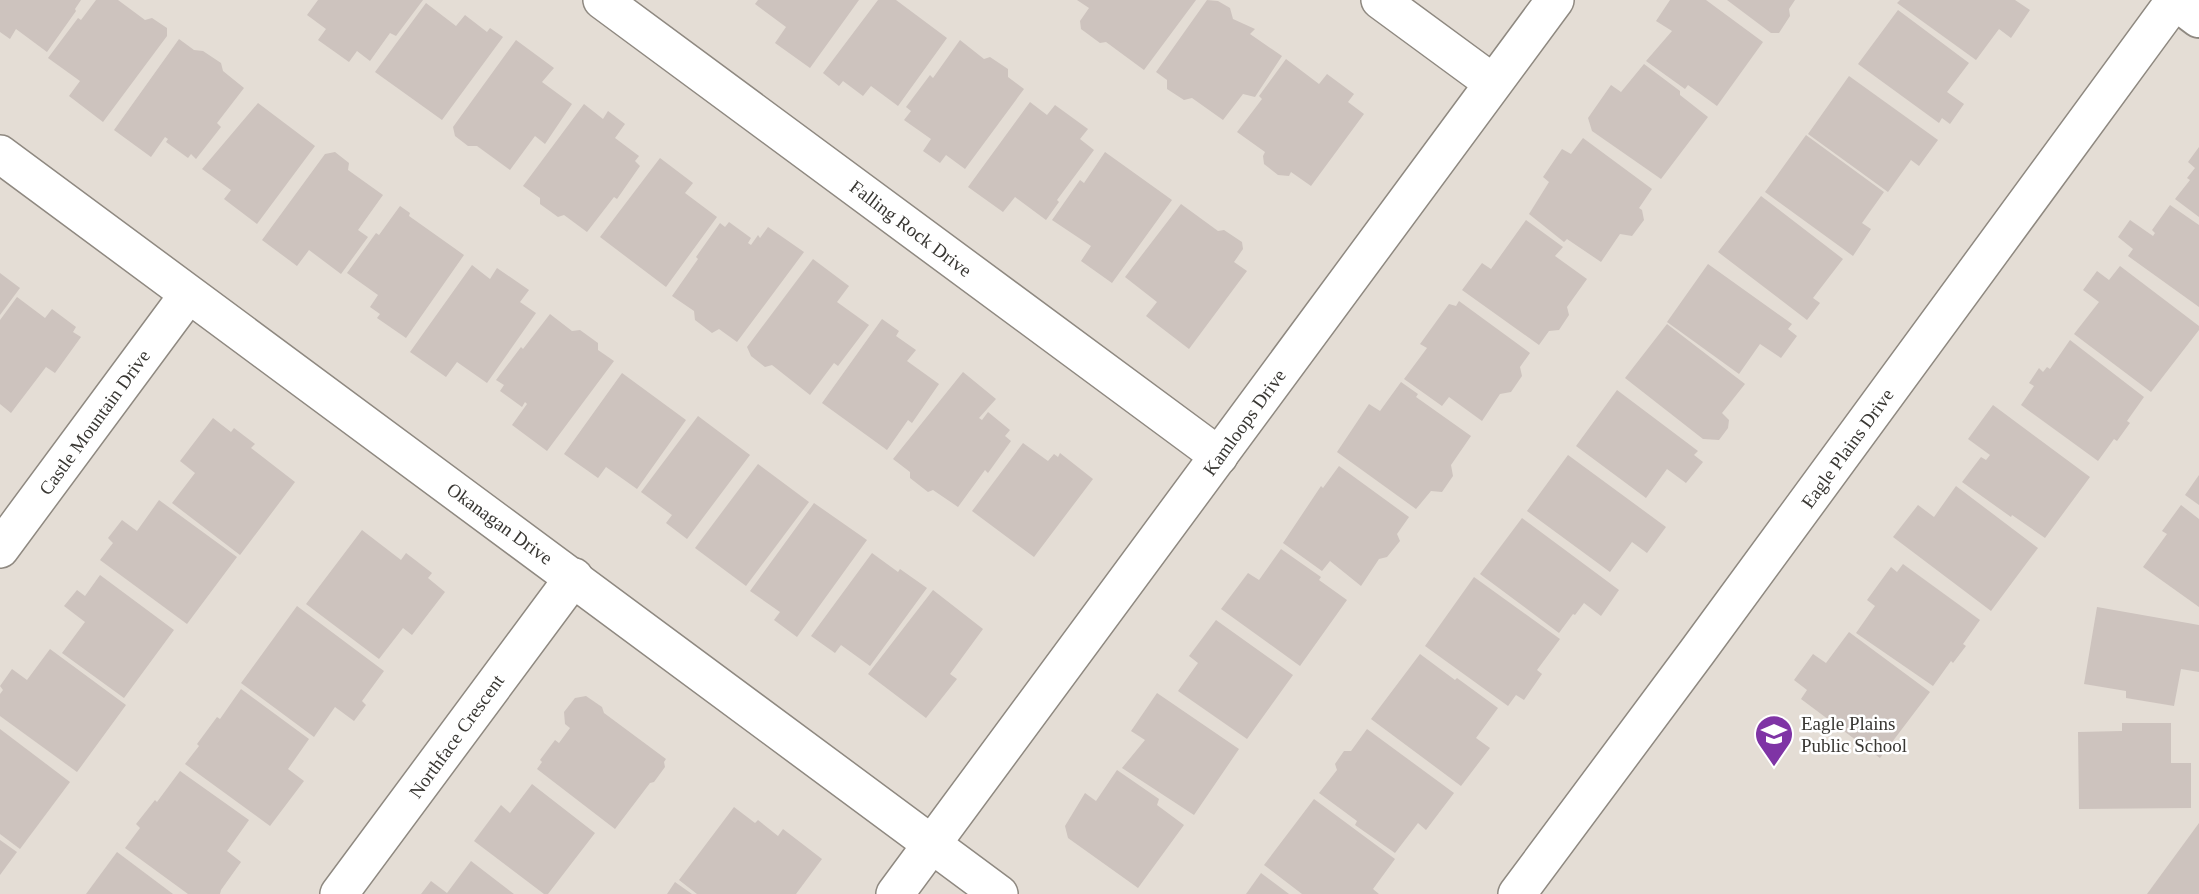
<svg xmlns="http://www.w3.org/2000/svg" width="2199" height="894" viewBox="0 0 2199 894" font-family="'Times New Roman',serif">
<rect width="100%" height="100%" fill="#e4ddd5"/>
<g fill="#cdc3be">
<path d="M 0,0 L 81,0 L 75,9 L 76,11 L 47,52 L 16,29 L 10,39 L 0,32 Z"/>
<path d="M 96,0 L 118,0 L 145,20 L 152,18 L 167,28 L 167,36 L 103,122 L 69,96 L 80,81 L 48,58 L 78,18 L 81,20 Z"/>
<path d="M 318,0 L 423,0 L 396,36 L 390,33 L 370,61 L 357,51 L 349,62 L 318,40 L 326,29 L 307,15 Z"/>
<path d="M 758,0 L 859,0 L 810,68 L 775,43 L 786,27 L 755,4 Z"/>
<path d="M 878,0 L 896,0 L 947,38 L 898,106 L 871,86 L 863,96 L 843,81 L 839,86 L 823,73 Z"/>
<path d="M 1077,0 L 1196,0 L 1144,70 L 1106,42 L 1100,43 L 1081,29 L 1080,21 L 1089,8 Z"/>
<path d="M 1207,0 L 1218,1 L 1230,8 L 1233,19 L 1255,29 L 1250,34 L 1282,56 L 1255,97 L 1243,94 L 1223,120 L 1192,98 L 1184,100 L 1167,89 L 1167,80 L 1156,72 Z"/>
<path d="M 1670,0 L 1706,0 L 1763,42 L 1717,106 L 1688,85 L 1685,89 L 1646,61 L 1672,31 L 1656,21 Z"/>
<path d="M 1727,0 L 1795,0 L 1789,9 L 1790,16 L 1779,33 L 1771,33 Z"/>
<path d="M 1900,0 L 2015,0 L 2030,10 L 2011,38 L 1999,29 L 1976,60 L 1897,3 Z"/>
<path d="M 426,3 L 456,26 L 465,15 L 487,32 L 490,28 L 503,37 L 442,120 L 375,72 Z"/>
<path d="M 1898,10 L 1969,63 L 1947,92 L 1964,104 L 1950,124 L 1942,118 L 1939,123 L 1858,64 Z"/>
<path d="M 179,39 L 194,50 L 203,51 L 221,63 L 223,71 L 244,88 L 217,123 L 221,127 L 196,159 L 191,154 L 188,158 L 166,142 L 168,139 L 165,137 L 151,157 L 114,130 Z"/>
<path d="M 516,40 L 554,68 L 542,82 L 572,104 L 545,144 L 535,136 L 510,170 L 477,146 L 468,146 L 455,136 L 453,127 Z"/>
<path d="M 960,40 L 984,59 L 990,57 L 1008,69 L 1008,77 L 1024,89 L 965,169 L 946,155 L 940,163 L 923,151 L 931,139 L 904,120 L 911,111 L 906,107 L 930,75 L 933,78 Z"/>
<path d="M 1286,59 L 1319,84 L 1327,74 L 1354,94 L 1348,102 L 1364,114 L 1311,186 L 1291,172 L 1289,176 L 1278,175 L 1264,164 L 1263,156 L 1265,152 L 1237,132 L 1262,99 L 1259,96 Z"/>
<path d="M 1644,64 L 1680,91 L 1680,95 L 1708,117 L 1661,179 L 1592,131 L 1588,118 L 1611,85 L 1621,92 Z"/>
<path d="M 1849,76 L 1938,140 L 1919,166 L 1911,160 L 1888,192 L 1808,134 Z"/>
<path d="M 1030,102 L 1047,115 L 1055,105 L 1088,129 L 1080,139 L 1094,150 L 1057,200 L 1059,202 L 1046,220 L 1015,197 L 1003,212 L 968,187 Z"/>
<path d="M 258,103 L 315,146 L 257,224 L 224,199 L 231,190 L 202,169 Z"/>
<path d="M 584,104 L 603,119 L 608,111 L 625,124 L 615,138 L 639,156 L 635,161 L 640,166 L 617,199 L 614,197 L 587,232 L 564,215 L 558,217 L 540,204 L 540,198 L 523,186 Z"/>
<path d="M 1806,135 L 1884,192 L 1862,223 L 1871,229 L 1853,256 L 1765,192 Z"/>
<path d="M 1583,138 L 1652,189 L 1639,208 L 1642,210 L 1644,220 L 1632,236 L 1620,234 L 1601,262 L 1567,239 L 1564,242 L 1529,214 L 1549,182 L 1543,177 L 1562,149 L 1571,154 Z"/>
<path d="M 2199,147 L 2199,217 L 2175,199 L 2190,180 L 2187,178 L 2195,168 L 2188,162 Z"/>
<path d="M 335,152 L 349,163 L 348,170 L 383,195 L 358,230 L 368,237 L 341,274 L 309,250 L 297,266 L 262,240 L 325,154 Z"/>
<path d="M 1105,152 L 1172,200 L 1112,283 L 1081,261 L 1091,246 L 1052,220 L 1080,180 L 1084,183 Z"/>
<path d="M 660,158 L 693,183 L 685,193 L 717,217 L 666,287 L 600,237 Z"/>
<path d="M 1761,196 L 1843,259 L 1813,298 L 1820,303 L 1807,320 L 1718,252 Z"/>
<path d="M 1181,204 L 1218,231 L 1224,230 L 1242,242 L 1243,249 L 1234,262 L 1247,271 L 1189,349 L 1146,316 L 1157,302 L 1125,277 Z"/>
<path d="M 2170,205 L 2199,225 L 2199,307 L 2128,256 L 2133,249 L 2118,237 L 2130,220 L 2153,236 L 2155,233 L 2152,230 Z"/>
<path d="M 400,206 L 410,213 L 409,216 L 464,255 L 406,338 L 377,318 L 380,314 L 370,307 L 378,295 L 347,273 L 376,233 L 379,235 Z"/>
<path d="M 1526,220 L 1563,247 L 1555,256 L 1587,279 L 1567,307 L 1569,315 L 1559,330 L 1549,331 L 1539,345 L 1462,290 L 1482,263 L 1491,269 Z"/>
<path d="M 729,222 L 751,238 L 748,243 L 751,245 L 758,235 L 760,238 L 768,227 L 804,252 L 737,342 L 719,329 L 712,333 L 695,320 L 694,311 L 672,296 L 698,259 L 696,257 L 720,223 L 725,227 Z"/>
<path d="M 813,259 L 849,286 L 837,302 L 869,325 L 838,366 L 834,363 L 810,395 L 772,365 L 765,367 L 751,356 L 747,347 Z"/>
<path d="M 1708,264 L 1792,324 L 1788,329 L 1797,336 L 1781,358 L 1760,344 L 1739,374 L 1667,322 Z"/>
<path d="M 472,265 L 490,279 L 497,268 L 529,290 L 520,302 L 536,313 L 487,383 L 457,362 L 446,377 L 410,352 Z"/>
<path d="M 2120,266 L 2199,326 L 2199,330 L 2151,392 L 2074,334 L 2099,302 L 2083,290 L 2097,271 L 2109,280 Z"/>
<path d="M 0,273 L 20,288 L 0,315 Z"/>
<path d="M 17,297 L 45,318 L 52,309 L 76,327 L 73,332 L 81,337 L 55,373 L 46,367 L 11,413 L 0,404 L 0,320 Z"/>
<path d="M 1459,301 L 1530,353 L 1520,367 L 1522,376 L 1511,392 L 1500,394 L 1482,421 L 1449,397 L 1442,406 L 1404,379 L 1427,348 L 1420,344 L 1449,304 L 1456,306 Z"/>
<path d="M 550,314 L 572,331 L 580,330 L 598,343 L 598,350 L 614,361 L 547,451 L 512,425 L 527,404 L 525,402 L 522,407 L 500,391 L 504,385 L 496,380 L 521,347 L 523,349 Z"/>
<path d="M 882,319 L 899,331 L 896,336 L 916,350 L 907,361 L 939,384 L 912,423 L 908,420 L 887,450 L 822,403 Z"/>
<path d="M 1667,324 L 1745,384 L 1722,413 L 1729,420 L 1728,428 L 1719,440 L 1703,439 L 1625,378 Z"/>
<path d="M 2070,340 L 2144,397 L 2127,421 L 2130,423 L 2117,441 L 2114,439 L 2098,461 L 2021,405 L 2034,386 L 2029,383 L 2039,368 L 2043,372 L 2047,367 L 2050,369 Z"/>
<path d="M 963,372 L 996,399 L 979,418 L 982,420 L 988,412 L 1010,430 L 1005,436 L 1011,441 L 988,473 L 985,470 L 958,507 L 933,490 L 928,492 L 910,478 L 910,472 L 893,459 Z"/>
<path d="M 622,373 L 686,420 L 637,489 L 606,467 L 598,478 L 564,454 Z"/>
<path d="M 1401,382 L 1418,394 L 1416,397 L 1471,436 L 1451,465 L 1453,476 L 1442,492 L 1431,491 L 1416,509 L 1337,452 L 1369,404 L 1380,411 Z"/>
<path d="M 1617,390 L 1698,451 L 1694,455 L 1703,462 L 1686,483 L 1667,469 L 1646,498 L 1576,446 Z"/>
<path d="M 1993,405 L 2090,477 L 2045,538 L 2012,515 L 2011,517 L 1962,482 L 1981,457 L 1986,460 L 1990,455 L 1968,439 Z"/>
<path d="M 698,416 L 750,455 L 687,539 L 666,523 L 672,515 L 641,492 Z"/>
<path d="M 213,418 L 231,432 L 234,428 L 255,444 L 251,448 L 295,482 L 240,555 L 172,503 L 195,473 L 180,461 Z"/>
<path d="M 1023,443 L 1048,461 L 1054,454 L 1058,457 L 1060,453 L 1093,479 L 1034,557 L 972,511 Z"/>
<path d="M 1568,455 L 1666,527 L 1647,553 L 1632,542 L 1610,572 L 1527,511 Z"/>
<path d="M 758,464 L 809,502 L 746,586 L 695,548 Z"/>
<path d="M 1339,466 L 1409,517 L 1397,534 L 1400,541 L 1387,557 L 1379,559 L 1361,586 L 1330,561 L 1322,571 L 1283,543 L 1321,486 L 1323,488 Z"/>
<path d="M 2199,475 L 2199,505 L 2185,495 Z"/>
<path d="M 1956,486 L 2038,548 L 1991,611 L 1893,537 L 1918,505 L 1934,517 Z"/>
<path d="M 159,500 L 237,557 L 187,624 L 100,560 L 113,543 L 108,538 L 122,520 L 137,531 Z"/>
<path d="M 814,503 L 867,540 L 797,637 L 774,620 L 780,612 L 750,591 Z"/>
<path d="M 2181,505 L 2199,519 L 2199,607 L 2143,567 L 2167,534 L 2162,531 Z"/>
<path d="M 1522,518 L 1619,590 L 1601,616 L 1584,603 L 1575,615 L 1573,614 L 1559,633 L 1480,574 Z"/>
<path d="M 362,530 L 401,560 L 406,553 L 432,573 L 428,578 L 445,592 L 412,635 L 403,628 L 379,659 L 306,604 Z"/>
<path d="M 1281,549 L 1321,577 L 1319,580 L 1347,600 L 1300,666 L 1221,609 L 1248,573 L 1259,580 Z"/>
<path d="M 872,553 L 898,572 L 900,569 L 927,588 L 870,666 L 841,645 L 835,653 L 811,636 Z"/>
<path d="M 1903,564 L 1980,620 L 1963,644 L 1966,646 L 1953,663 L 1951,661 L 1933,686 L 1856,633 L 1875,606 L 1867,600 L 1891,567 L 1897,572 Z"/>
<path d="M 100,575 L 174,630 L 124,698 L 62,653 L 85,622 L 64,606 L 77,590 L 85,596 Z"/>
<path d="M 1474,577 L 1560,639 L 1537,670 L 1542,674 L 1524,700 L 1516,695 L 1508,706 L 1425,646 Z"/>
<path d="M 933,590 L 983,629 L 950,674 L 957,679 L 926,718 L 868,674 Z"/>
<path d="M 297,606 L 384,671 L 362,701 L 366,705 L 354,721 L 335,707 L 314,737 L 241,683 Z"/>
<path d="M 2097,607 L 2199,625 L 2199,672 L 2181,669 L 2174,706 L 2126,698 L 2126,691 L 2084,684 Z"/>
<path d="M 1216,620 L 1293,675 L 1247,739 L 1178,691 L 1198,663 L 1189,656 Z"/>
<path d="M 1849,632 L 1930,692 L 1880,758 L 1801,699 L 1807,690 L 1794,680 L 1813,654 L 1826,663 Z"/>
<path d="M 50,649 L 126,705 L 77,772 L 0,716 L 0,694 L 3,690 L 0,686 L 12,669 L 27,680 Z"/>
<path d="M 1420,654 L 1455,680 L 1457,678 L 1498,708 L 1476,738 L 1490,748 L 1461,786 L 1371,719 Z"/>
<path d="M 241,689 L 309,739 L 288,769 L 304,781 L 270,826 L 185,764 L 199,746 L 197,744 L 217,717 L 220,719 Z"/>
<path d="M 1157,693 L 1239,749 L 1194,815 L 1122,768 L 1145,740 L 1131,731 Z"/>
<path d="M 586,696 L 602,707 L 604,713 L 666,759 L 664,762 L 665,767 L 654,782 L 650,783 L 615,829 L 537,769 L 542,762 L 540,760 L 555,740 L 559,743 L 570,728 L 565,724 L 564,712 L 575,698 Z"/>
<path d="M 2122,723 L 2171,723 L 2171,763 L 2191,763 L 2191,808 L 2079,809 L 2078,732 L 2122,731 Z"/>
<path d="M 0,729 L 70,782 L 20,849 L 0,834 Z"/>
<path d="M 1367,729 L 1454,793 L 1426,830 L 1418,823 L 1395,853 L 1355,825 L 1357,821 L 1319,793 L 1337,770 L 1335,764 L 1344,751 L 1351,751 Z"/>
<path d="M 1117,770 L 1159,799 L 1157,805 L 1184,825 L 1138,888 L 1068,838 L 1065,826 L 1085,793 L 1096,801 Z"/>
<path d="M 180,771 L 249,820 L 227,851 L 241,862 L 221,890 L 220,894 L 188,894 L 125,848 L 140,828 L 136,824 L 155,800 L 157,802 Z"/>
<path d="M 532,784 L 595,833 L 548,894 L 544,894 L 474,841 L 501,805 L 510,813 Z"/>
<path d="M 1314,799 L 1395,859 L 1373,889 L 1379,894 L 1302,894 L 1264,865 Z"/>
<path d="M 734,807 L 755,823 L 758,820 L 778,836 L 783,829 L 822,859 L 796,894 L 697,894 L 679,880 Z"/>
<path d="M 2199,823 L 2199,894 L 2147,894 Z"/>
<path d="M 0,840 L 17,852 L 0,875 Z"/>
<path d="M 117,852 L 173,894 L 86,894 Z"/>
<path d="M 471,861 L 514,894 L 421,894 L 431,881 L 447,893 Z"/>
<path d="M 1261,873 L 1289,894 L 1246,894 Z"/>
<path d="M 675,882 L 692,894 L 667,894 Z"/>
</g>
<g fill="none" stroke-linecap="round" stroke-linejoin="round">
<defs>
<g id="street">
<path d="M 602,0 L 1219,456"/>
<path d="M 1380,0 L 1493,83"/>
<path d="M 0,154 L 999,894"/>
<path d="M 0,549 L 188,295"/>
<path d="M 339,894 L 574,577"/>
<path d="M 895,894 L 1555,0"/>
<path d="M 1517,894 L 1697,652 L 2175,0"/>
</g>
<path id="secondary" d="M 2175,0 L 2199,18"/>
</defs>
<use href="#street" stroke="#8f8981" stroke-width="40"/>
<use href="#secondary" stroke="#8f8981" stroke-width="42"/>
<use href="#street" stroke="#fff" stroke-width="37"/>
<use href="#secondary" stroke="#fff" stroke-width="38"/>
</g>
<defs>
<symbol id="school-pin" viewBox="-11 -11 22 30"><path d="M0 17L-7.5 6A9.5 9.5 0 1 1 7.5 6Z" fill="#7f34a5" stroke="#fff"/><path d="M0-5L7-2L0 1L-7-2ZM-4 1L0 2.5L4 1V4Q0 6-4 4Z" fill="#fff"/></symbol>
</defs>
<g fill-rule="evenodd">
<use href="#school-pin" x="1752" y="712" width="44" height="60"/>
</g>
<g text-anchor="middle" stroke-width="5" stroke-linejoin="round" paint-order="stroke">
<g font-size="19" fill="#393733" stroke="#fff">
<text transform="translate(911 228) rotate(37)" y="7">Falling Rock Drive</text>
<text transform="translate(94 422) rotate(-54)" y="7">Castle Mountain Drive</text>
<text transform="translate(1244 422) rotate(-54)" y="7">Kamloops Drive</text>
<text transform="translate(1847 448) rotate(-54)" y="7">Eagle Plains Drive</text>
<text transform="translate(500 523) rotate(36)" y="7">Okanagan Drive</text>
<text transform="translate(456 736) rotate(-54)" y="7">Northface Crescent</text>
</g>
<g font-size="19" fill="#393733" stroke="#fff" text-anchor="start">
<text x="1801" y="730">Eagle Plains<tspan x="1801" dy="22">Public School</tspan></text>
</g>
</g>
</svg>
